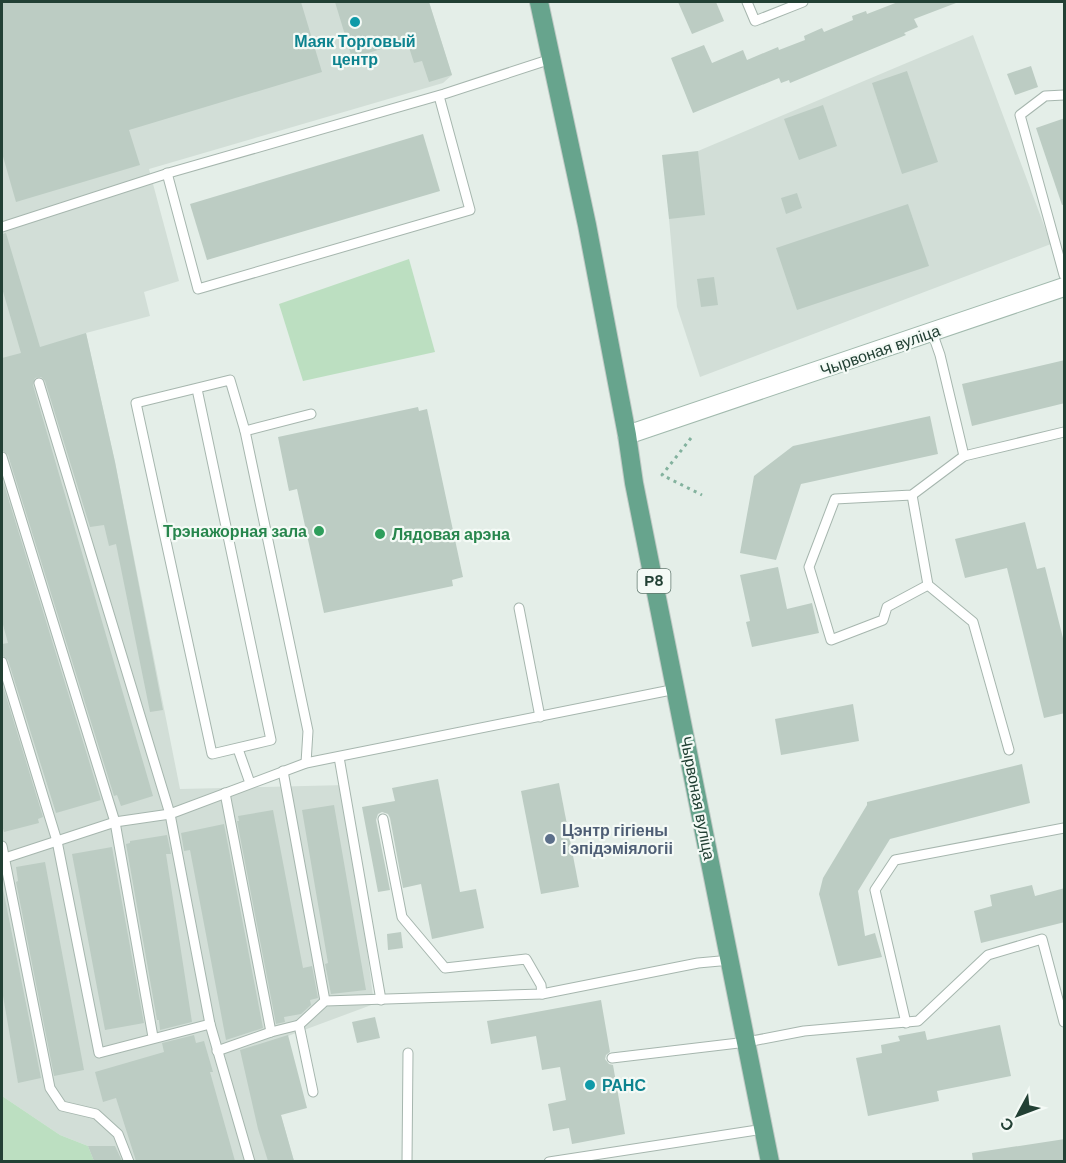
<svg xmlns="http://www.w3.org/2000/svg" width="1066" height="1163" viewBox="0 0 1066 1163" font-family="'DM Sans',sans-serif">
<rect width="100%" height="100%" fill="#e4eee8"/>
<g fill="#d2ded7">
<path d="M 2,2 L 429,2 L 452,75 L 443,83 L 149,169 L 179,281 L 144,292 L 150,316 L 86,333 L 115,462 L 180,789 L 346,785 L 374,1004 L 261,1046 L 294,1161 L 94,1161 L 88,1146 L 60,1135 L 2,1096 Z"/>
<path d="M 973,35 L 1051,244 L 700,377 L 677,307 L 669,219 L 698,151 Z"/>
</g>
<g fill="#bcdfc1">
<path d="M 409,259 L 435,352 L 303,381 L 279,304 Z"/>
<path d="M 2,1096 L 60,1135 L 88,1146 L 94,1161 L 2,1161 Z"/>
</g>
<g fill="#bcccc3">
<path d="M 2,2 L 301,2 L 322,72 L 129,130 L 140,165 L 16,202 L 2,153 Z"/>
<path d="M 335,2 L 429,2 L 452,75 L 429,82 L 422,61 L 414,63 L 407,41 L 352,58 Z"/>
<path d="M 678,2 L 716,2 L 724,21 L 692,34 Z"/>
<path d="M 898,2 L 956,3 L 914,19 L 918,27 L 904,33 L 906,35 L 790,83 L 789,80 L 781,83 L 779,78 L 693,113 L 671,58 L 704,45 L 712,63 L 743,50 L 747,60 L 778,47 L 779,50 L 805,40 L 804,36 L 822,28 L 824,32 L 853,20 L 852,16 L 866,11 L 867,14 Z"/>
<path d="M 1031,66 L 1038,87 L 1015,95 L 1007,74 Z"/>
<path d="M 907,71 L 938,162 L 902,174 L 872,83 Z"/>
<path d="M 823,105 L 837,146 L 799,160 L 784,119 Z"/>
<path d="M 1065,118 L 1065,204 L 1062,205 L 1036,128 Z"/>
<path d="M 423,134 L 440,191 L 207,260 L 190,204 Z"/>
<path d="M 698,151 L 705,215 L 669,219 L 662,155 Z"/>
<path d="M 797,193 L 802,208 L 786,214 L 781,198 Z"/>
<path d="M 908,204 L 929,266 L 797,310 L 776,248 Z"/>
<path d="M 6,233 L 40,347 L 86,333 L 115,462 L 163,710 L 150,712 L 116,544 L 109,546 L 104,525 L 90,527 L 45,381 L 41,377 L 35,378 L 33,385 L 153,796 L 121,806 L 117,795 L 114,796 L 8,455 L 2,450 L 2,358 L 21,353 L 2,288 L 2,234 Z"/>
<path d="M 714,277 L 718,305 L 701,307 L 697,279 Z"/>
<path d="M 1065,360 L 1065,403 L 972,426 L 962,384 Z"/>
<path d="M 418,407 L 419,411 L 427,409 L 463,577 L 452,580 L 453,586 L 324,613 L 297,489 L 289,491 L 278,437 Z"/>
<path d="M 930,416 L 938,454 L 801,484 L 776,560 L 740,553 L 754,476 L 793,446 Z"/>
<path d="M 2,478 L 101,800 L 56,813 L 8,660 L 2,655 L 2,644 L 8,643 L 2,621 Z"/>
<path d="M 1025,522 L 1037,569 L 1045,567 L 1065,646 L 1065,713 L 1044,718 L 1007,568 L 965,578 L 955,539 Z"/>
<path d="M 778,567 L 787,609 L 812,603 L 819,633 L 752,647 L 746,622 L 750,621 L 740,575 Z"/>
<path d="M 2,683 L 43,817 L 38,819 L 39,823 L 4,832 L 2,825 Z"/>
<path d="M 853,704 L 859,741 L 781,755 L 775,719 Z"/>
<path d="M 1022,764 L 1030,803 L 890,839 L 858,891 L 865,936 L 875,933 L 882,957 L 838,966 L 819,894 L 823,878 L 867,805 L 867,802 Z"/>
<path d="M 438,779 L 460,892 L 476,889 L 484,928 L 432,939 L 421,884 L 403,888 L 390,818 L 388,814 L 382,812 L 378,814 L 376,820 L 390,890 L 378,892 L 362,807 L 395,801 L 392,788 Z"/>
<path d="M 559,783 L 579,887 L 541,894 L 521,791 Z"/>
<path d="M 334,805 L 366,990 L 331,994 L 325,964 L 328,963 L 302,810 Z"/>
<path d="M 273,810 L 303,968 L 312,966 L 318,998 L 310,1000 L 311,1005 L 301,1014 L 284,1017 L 285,1022 L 276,1024 L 237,821 L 239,821 L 238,816 Z"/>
<path d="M 224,824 L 263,1028 L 226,1040 L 190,850 L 184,851 L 181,833 Z"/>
<path d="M 167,835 L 171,854 L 166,854 L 192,1022 L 160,1030 L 159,1020 L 157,1020 L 126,844 L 130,843 L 130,841 Z"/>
<path d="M 112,847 L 144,1023 L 105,1030 L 72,854 Z"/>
<path d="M 45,862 L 84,1070 L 54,1076 L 16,882 L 18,881 L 16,867 Z"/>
<path d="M 2,884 L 41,1078 L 18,1083 L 2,990 Z"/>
<path d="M 1032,885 L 1035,896 L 1065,888 L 1065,922 L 981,943 L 974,911 L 992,906 L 990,895 Z"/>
<path d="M 401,932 L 403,948 L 388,950 L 387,934 Z"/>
<path d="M 601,1000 L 610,1052 L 606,1055 L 605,1059 L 609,1064 L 613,1065 L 625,1134 L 572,1144 L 569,1128 L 553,1131 L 548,1104 L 566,1100 L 560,1067 L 542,1070 L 536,1036 L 491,1044 L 487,1021 Z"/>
<path d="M 375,1017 L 380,1038 L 357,1043 L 352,1022 Z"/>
<path d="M 1000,1025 L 1011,1076 L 937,1091 L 939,1101 L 868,1116 L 856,1058 L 882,1053 L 881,1045 L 900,1041 L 898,1036 L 925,1031 L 927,1040 Z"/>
<path d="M 194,1035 L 196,1043 L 204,1041 L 213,1072 L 210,1072 L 235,1161 L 136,1161 L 116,1098 L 103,1102 L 95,1072 L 164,1052 L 162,1043 Z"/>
<path d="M 288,1035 L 307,1108 L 281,1115 L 294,1161 L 268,1161 L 258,1129 L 240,1050 Z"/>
<path d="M 1065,1139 L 1065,1161 L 973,1161 L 972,1153 Z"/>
<path d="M 88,1146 L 115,1146 L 122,1161 L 94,1161 Z"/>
</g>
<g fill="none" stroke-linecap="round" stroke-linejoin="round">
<defs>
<g id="lane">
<path d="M 747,2 L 755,21 L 803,2"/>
<path d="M 1064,95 L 1045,96 L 1020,115 L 1064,275"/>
<path d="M 167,173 L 198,289 L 470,210 L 439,96"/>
<path d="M 2,227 L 172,172 L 444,94 L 551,59"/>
<path d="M 932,332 L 940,355 L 964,456 L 1064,432"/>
<path d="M 39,383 L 170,814 L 210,1024 L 250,1162"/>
<path d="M 197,389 L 271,740 L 212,754 L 136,403 L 230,380 L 245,431 L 308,731 L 306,763"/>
<path d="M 245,431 L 311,414"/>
<path d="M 2,457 L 115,822 L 153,1037"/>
<path d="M 912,495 L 928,585 L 973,622 L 1009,750"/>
<path d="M 928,585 L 887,607 L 883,620 L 831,640 L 809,567 L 835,499 L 912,495 L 964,456"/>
<path d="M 519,608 L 540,717"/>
<path d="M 2,662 L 57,841 L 99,1053 L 210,1024"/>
<path d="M 238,749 L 250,783"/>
<path d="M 339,757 L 381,1000"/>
<path d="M 283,771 L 325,1001"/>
<path d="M 225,793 L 271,1032"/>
<path d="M 383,819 L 402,917 L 445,968 L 526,959 L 541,985 L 542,994"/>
<path d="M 2,846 L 50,1088 L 62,1106 L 96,1114 L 118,1134 L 129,1162"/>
<path d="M 2,859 L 115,822 L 170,814 L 306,763 L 676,689"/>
<path d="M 906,1023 L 875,890 L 895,860 L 1064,828"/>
<path d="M 299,1025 L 313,1092"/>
<path d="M 217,1051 L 271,1032 L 299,1025 L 325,1001 L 542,994 L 698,963 L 731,960"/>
<path d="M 612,1058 L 747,1042 L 804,1031 L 918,1021 L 988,955 L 1042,939 L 1064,1022"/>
<path d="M 407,1162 L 408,1053"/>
<path d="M 549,1162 L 764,1129"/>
</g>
<path id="secondary" d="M 627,435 L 1064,287"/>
<path id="primary" d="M 539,2 L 587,225 L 627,435 L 634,483 L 770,1162"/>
</defs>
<use href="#lane" stroke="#a6b6ae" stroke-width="11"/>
<use href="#secondary" stroke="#a2baae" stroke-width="20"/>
<use href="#primary" stroke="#c1cac6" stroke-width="20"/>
<path stroke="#83b29e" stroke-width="3" stroke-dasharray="3 4.5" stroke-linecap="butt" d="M 691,438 L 662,475 L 702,495"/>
<use href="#lane" stroke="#fff" stroke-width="9"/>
<use href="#secondary" stroke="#fff" stroke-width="18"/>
<use href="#primary" stroke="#67a48d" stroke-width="18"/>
</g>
<g fill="#0f9aa8" stroke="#f4faf6" stroke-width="2">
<circle cx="355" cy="22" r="6"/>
<circle cx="590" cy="1085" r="6"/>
</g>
<g fill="#2e9e5b" stroke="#f4faf6" stroke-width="2">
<circle cx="319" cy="531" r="6"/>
<circle cx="380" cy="534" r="6"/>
</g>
<circle fill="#5c6f8a" stroke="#f4faf6" stroke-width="2" cx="550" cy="839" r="6"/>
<g text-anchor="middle" stroke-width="4.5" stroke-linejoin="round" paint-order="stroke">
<rect fill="#f4faf6" stroke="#61786e" stroke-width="1.5" x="637.5" y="569" width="33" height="24" rx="4.5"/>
<g font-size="15" font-weight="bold" fill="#224034">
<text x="654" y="586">Р8</text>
</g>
<g font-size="16" font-weight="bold" fill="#0d838f" stroke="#f4faf6">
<text x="355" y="47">Маяк Торговый<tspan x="355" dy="18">центр</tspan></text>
<text x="602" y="1091" text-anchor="start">РАНС</text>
</g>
<g font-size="16" fill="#224034" stroke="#f4faf6">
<text transform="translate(880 350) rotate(-19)" y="6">Чырвоная вуліца</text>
<text transform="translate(698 798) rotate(79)" y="6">Чырвоная вуліца</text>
</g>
<g font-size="16" font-weight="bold" fill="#27864d" stroke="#f4faf6" text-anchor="end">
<text x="307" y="537">Трэнажорная зала</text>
<text x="392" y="540" text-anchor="start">Лядовая арэна</text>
</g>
<g font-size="16" font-weight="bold" fill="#4e5e75" stroke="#f4faf6" text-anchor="start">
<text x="562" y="836">Цэнтр гігіены<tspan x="562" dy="18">і эпідэміялогіі</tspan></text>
</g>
</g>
<rect width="1066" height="1163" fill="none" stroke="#224034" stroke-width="6"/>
<g transform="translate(1018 1115) rotate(229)" stroke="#f4faf6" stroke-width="4.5" paint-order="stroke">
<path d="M0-4.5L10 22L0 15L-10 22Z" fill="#224034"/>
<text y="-9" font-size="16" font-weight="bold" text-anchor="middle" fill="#224034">С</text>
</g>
</svg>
